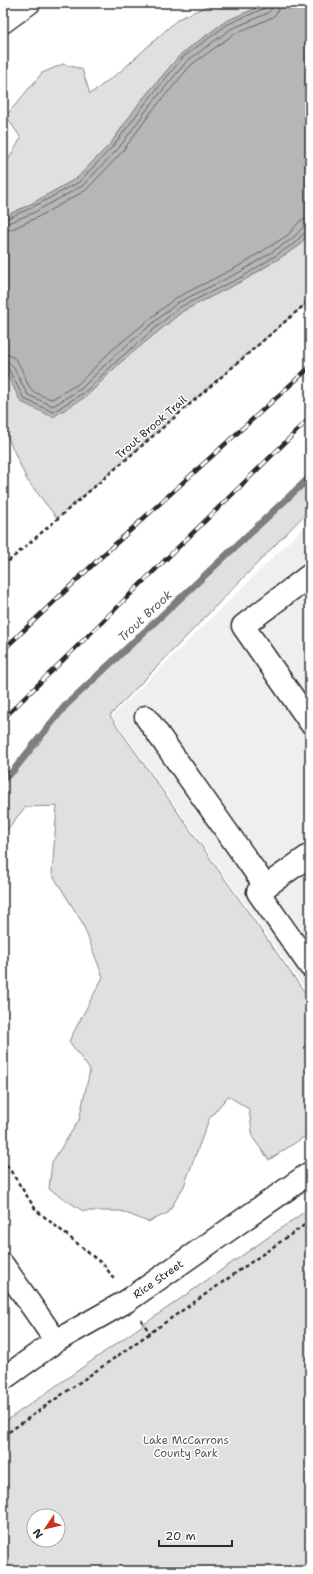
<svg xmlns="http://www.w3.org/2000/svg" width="313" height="1574" viewBox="0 0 313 1574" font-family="'Shantell Sans',sans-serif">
<rect width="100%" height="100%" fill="#fff"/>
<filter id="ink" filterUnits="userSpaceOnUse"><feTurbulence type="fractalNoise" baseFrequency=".025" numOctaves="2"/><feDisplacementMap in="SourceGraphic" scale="8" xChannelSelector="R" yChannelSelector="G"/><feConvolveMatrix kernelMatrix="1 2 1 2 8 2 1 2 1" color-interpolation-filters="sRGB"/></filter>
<g filter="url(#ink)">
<path fill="#efefef" d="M 310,521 L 310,996 L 112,716 Z"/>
<g fill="#e0e0e0" stroke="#868686" fill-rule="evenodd">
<path d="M 214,3 L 268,3 L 226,21 L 181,54 L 140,102 L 111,143 L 77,178 L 29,205 L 3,217 L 3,169 L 21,138 L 6,116 L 42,73 L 63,64 L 82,69 L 90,94 L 121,71 L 178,19 Z"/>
<path d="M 310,231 L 310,300 L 57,518 L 27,480 L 3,427 L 3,366 L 21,402 L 87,396 L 121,362 L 183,311 L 246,279 L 299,246 Z"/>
<path d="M 310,475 L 310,509 L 115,710 L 110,716 L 310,1000 L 310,1133 L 269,1160 L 253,1138 L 249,1109 L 228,1096 L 209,1119 L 184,1186 L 168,1213 L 148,1222 L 121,1211 L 83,1211 L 49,1189 L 52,1162 L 79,1120 L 90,1070 L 69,1041 L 103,977 L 82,922 L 52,874 L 57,806 L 25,807 L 3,835 L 3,779 L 13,771 L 65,706 Z"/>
<path d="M 310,1208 L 310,1571 L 3,1571 L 3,1423 ZM 34,1516 L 58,1516 L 58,1540 L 34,1540 Z"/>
</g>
<path fill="#b6b6b6" stroke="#7e7e7e" d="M 268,3 L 310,3 L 310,231 L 299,246 L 246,279 L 183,311 L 121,362 L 87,396 L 53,417 L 21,402 L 3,366 L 3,217 L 29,205 L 77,178 L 111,143 L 140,102 L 181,54 L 226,21 Z"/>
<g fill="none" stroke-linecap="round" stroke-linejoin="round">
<g stroke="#636363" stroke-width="1">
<path d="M 3,220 L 31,208 L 79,182 L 114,145 L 144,105 L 183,57 L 228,24 L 265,8 L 268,3"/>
<path d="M 3,225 L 33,213 L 82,186 L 118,149 L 148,108 L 187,61 L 231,29 L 268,13 L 272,8 L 273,3"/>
<path d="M 3,231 L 10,230 L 36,218 L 86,190 L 122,152 L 152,111 L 191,65 L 234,34 L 273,17 L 278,11 L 279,3"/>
<path d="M 3,354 C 23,355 21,378 32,390 C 36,394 47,398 52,399 L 78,384 L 111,351 L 174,299 L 239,266 L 288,235 L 300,221 L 310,218"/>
<path d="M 3,360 L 12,365 L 28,395 L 53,406 L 82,388 L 115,355 L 177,303 L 242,271 L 292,239 L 304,226 L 310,224"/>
<path d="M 3,365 L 8,368 L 24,399 L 53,412 L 85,392 L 119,359 L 180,307 L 244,276 L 295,243 L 306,231 L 310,229"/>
</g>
<path stroke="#7e7e7e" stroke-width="7" d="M 3,779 L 13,771 L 65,706 L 310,477"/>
<defs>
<g id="minor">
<path d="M 3,22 L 29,3"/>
<path d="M 310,575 L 243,626 L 310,722"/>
<path d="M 146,717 L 266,887"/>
<path d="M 310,855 L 258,892 L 310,966"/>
<path d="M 3,1265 L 56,1341"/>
</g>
<path id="major" d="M 3,1379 L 56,1341 L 127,1301 L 310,1173"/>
</defs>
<use href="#minor" stroke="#2b2b2b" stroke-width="25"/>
<use href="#major" stroke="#2b2b2b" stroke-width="25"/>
<g stroke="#2b2b2b" stroke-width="2.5" stroke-dasharray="4 3" stroke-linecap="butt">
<path d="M 3,566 L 310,300"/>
<path d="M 3,1159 L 36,1210 L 105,1266 L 115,1281"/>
<path d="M 141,1320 L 150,1333"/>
<path d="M 3,1436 L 310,1221"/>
</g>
<use href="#minor" stroke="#fff" stroke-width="22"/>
<use href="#major" stroke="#fff" stroke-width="22"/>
<defs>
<g id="rail">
<path d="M 3,650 L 101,557 L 310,367"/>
<path d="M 3,719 L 310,418"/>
</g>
</defs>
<use href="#rail" stroke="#2b2b2b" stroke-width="4.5"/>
<use href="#rail" stroke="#fff" stroke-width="3" stroke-dasharray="9" stroke-linecap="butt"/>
</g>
</g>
<g text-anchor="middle" stroke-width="3" stroke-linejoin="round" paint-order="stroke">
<g font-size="11" fill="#2b2b2b" stroke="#fff">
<text transform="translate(151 427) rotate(-41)" y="4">Trout Brook Trail</text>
<text transform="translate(158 1279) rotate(-35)" y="4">Rice Street</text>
</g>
<g font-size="11" fill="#585858" stroke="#fff">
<text x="186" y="1444">Lake McCarrons<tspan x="186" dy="13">County Park</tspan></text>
</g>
<g font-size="12" font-style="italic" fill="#5c5c5c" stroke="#fff">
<text transform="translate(145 616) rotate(-43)" y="4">Trout Brook</text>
</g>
</g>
<rect width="313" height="1574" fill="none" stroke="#fff" stroke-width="16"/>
<rect x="8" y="8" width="297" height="1558" fill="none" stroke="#2b2b2b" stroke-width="1.5" filter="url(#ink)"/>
<g transform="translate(46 1528) rotate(235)"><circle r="19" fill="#ffffff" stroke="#aaaaaa"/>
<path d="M0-3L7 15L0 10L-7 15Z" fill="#c8321e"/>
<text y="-6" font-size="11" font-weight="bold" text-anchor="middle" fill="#2b2b2b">N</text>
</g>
<path d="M159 1540v6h73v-6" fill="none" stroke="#2b2b2b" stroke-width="2"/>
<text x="165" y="1540" font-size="12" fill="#2b2b2b" stroke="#ffffff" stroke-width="3" paint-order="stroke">20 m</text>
</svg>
